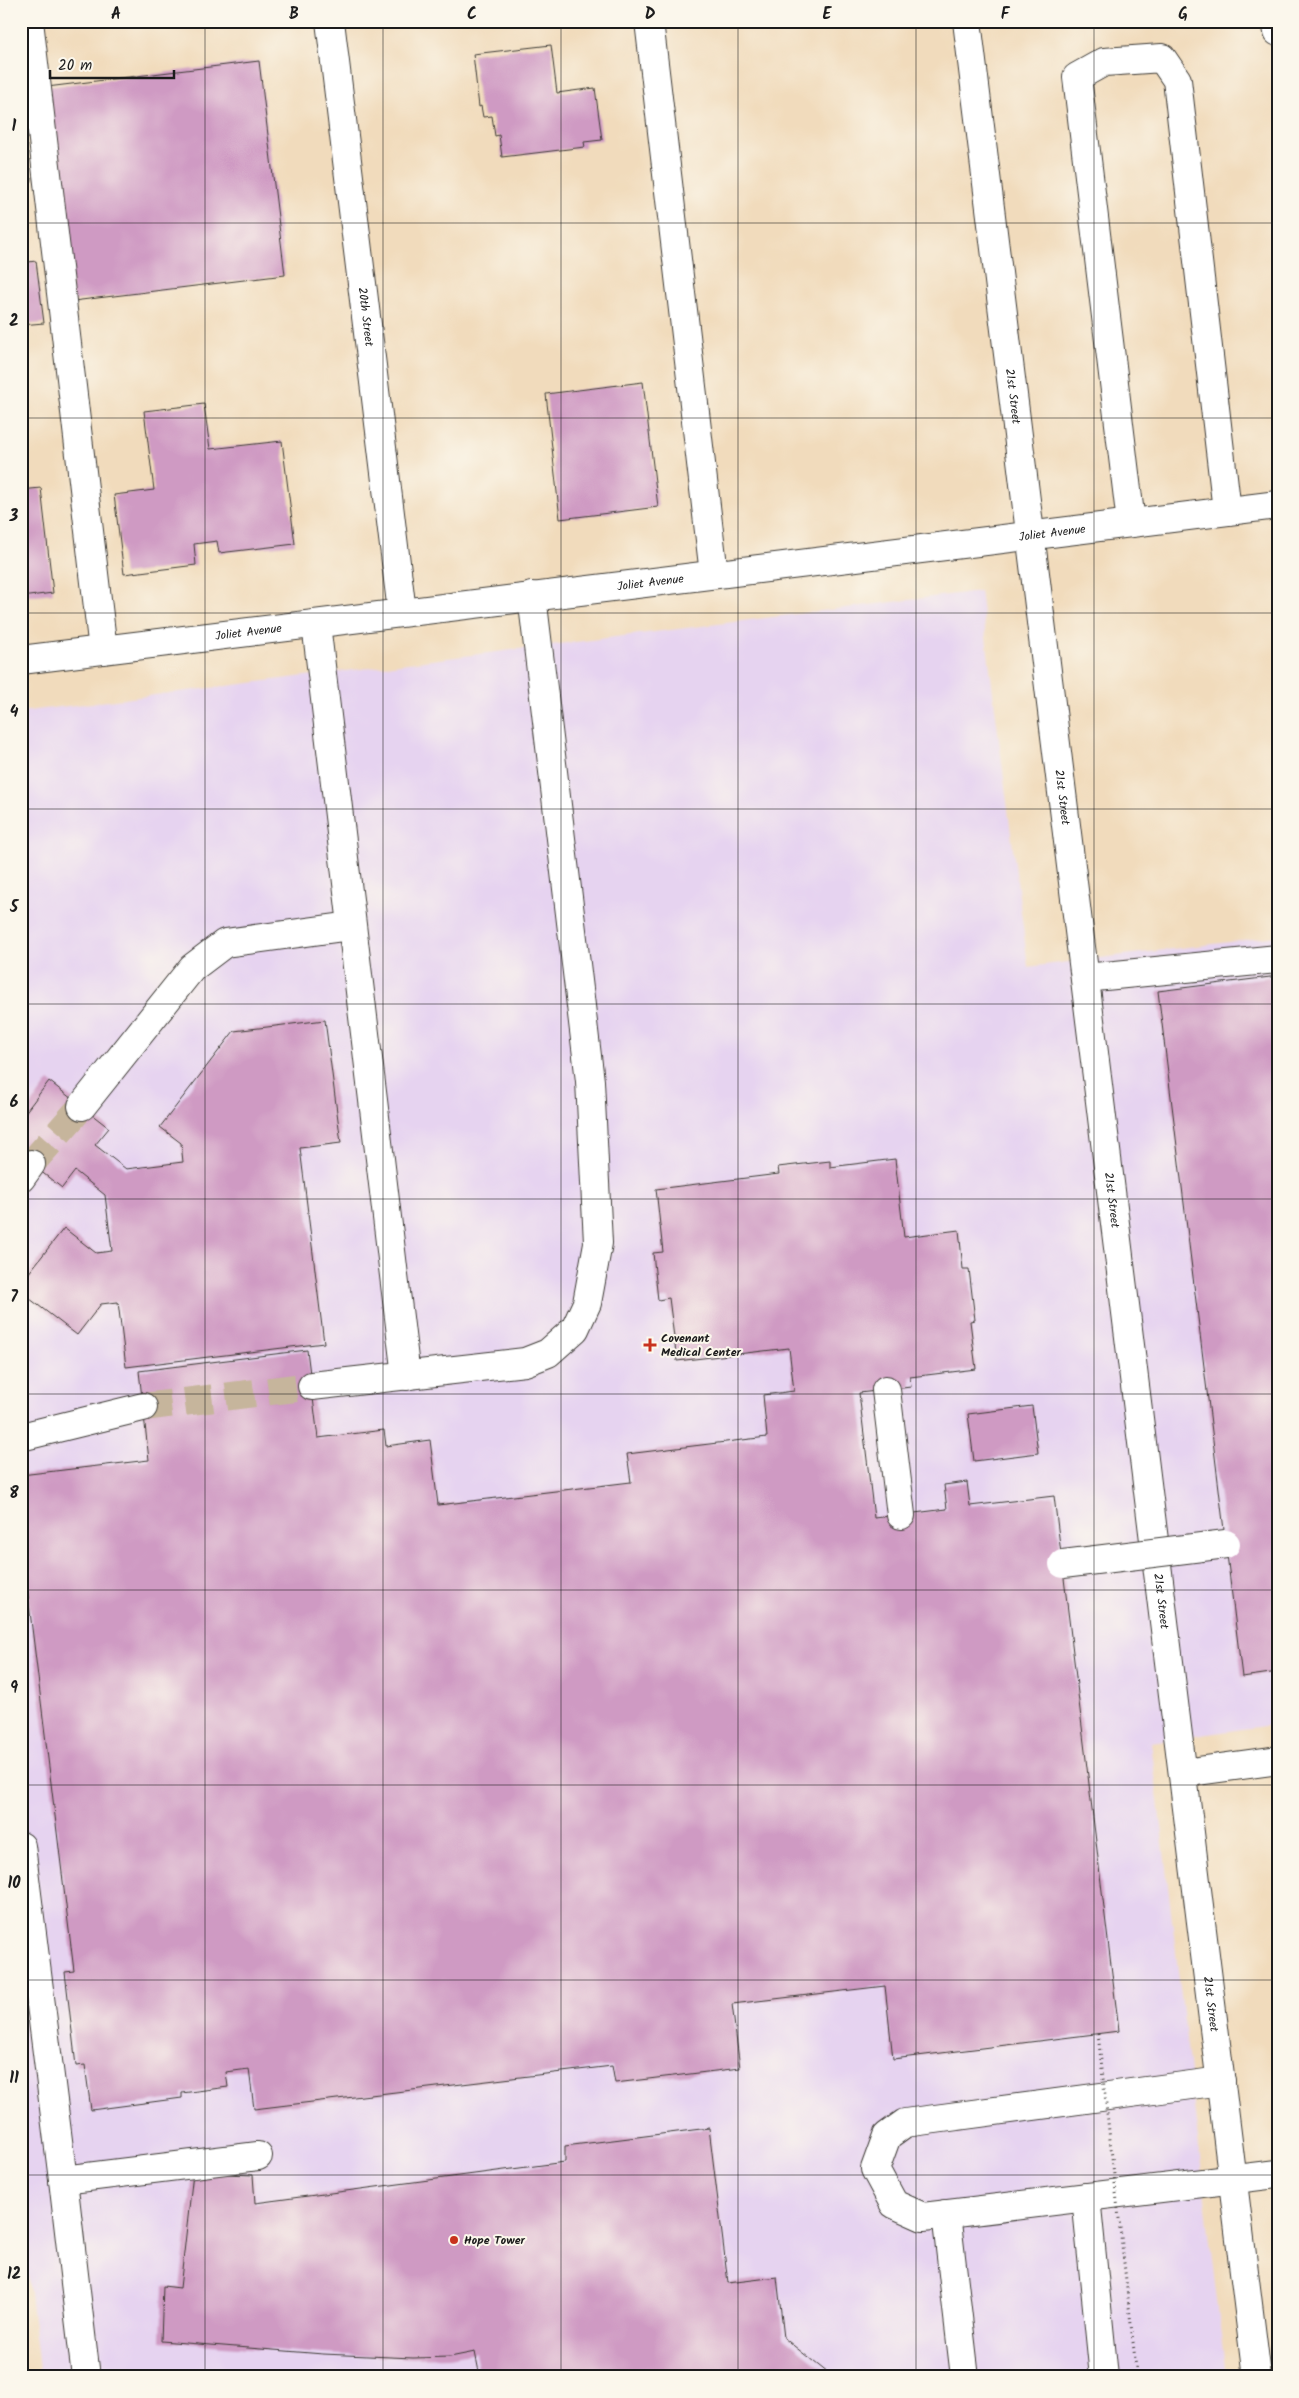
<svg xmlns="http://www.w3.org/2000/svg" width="1299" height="2398" viewBox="0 0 1299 2398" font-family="Kalam,sans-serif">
<rect width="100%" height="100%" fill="#fbf7ec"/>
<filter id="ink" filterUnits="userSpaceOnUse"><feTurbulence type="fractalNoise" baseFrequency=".02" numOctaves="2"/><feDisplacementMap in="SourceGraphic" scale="10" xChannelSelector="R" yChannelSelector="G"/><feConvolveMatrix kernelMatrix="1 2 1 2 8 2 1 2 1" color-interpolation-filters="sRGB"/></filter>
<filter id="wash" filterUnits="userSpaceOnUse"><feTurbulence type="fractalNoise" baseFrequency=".0096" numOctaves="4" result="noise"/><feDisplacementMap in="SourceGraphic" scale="20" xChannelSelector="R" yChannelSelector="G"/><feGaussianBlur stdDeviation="1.12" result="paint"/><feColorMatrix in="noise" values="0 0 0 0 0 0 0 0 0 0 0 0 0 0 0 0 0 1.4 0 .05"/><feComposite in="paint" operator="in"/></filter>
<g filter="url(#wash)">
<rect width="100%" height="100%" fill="#f1dbbc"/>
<path fill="#e6d3f0" d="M 980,591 L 1028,967 L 1278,936 L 1278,1724 L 1151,1742 L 1226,2377 L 40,2377 L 21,2217 L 21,712 Z"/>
<g id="blocks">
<g fill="#cf9ac3">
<path d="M 551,45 L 557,93 L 595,88 L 602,140 L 584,142 L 585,147 L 502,157 L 499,135 L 495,136 L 492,116 L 483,117 L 481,106 L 479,107 L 473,54 Z"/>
<path d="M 259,61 L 285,275 L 73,301 L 47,87 Z"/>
<path d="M 36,261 L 44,323 L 21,325 L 21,263 Z"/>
<path d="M 643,382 L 658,507 L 560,519 L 546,394 Z"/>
<path d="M 204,404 L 210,449 L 282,441 L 295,544 L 219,553 L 217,541 L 194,544 L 196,565 L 124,574 L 114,495 L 154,490 L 144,411 Z"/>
<path d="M 41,488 L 53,593 L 21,597 L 21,490 Z"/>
<path d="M 1278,976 L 1278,1672 L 1242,1677 L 1158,991 Z"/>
<path d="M 325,1020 L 341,1143 L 300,1148 L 324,1343 L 126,1367 L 118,1302 L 101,1304 L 77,1335 L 21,1292 L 21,1283 L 64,1228 L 96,1253 L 112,1251 L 105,1195 L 75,1171 L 62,1188 L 21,1156 L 21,1118 L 49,1081 L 109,1128 L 95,1145 L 126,1169 L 183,1162 L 181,1143 L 160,1127 L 234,1031 Z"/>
<path d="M 895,1159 L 904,1237 L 959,1230 L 963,1269 L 969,1269 L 975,1320 L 970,1321 L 976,1369 L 910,1377 L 911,1387 L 859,1393 L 874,1518 L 947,1509 L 944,1485 L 967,1482 L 970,1506 L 1054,1496 L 1119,2031 L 893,2059 L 885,1986 L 732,2004 L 740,2068 L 615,2083 L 612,2066 L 254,2109 L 249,2069 L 226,2072 L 228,2087 L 182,2093 L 182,2098 L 91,2110 L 85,2065 L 76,2066 L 65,1972 L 74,1971 L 21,1538 L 21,1475 L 149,1460 L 139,1371 L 307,1350 L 318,1438 L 384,1430 L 386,1446 L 430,1440 L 438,1505 L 631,1482 L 627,1454 L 767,1437 L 763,1395 L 794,1391 L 789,1348 L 677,1361 L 669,1298 L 658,1300 L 653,1253 L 663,1252 L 656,1189 L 779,1174 L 778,1167 L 830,1161 L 830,1167 Z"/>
<path d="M 1032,1406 L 1038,1453 L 974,1461 L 968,1414 Z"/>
<path d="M 709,2128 L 728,2283 L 777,2277 L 784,2338 L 833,2377 L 480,2377 L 475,2352 L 450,2357 L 413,2358 L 323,2354 L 161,2341 L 163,2286 L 180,2288 L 193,2173 L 253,2175 L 255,2203 L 565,2162 L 565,2146 Z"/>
</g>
</g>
</g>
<g filter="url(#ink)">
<use href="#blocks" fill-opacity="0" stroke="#3c3934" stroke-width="1"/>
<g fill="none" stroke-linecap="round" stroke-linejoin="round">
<g stroke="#c6b59c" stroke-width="28" stroke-dasharray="28 14" stroke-linecap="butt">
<path d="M 31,1164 L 82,1106"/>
<path d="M 143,1407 L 312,1386"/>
</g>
<defs>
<g id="minor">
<path d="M 29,21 L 103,650"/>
<path id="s1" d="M 330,21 L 402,612"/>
<path d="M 649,21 L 714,574"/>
<path id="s2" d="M 967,21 L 1257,2377"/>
<path d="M 1276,21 L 1278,32"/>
<path d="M 1131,523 L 1077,77 L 1104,62 L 1162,58 L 1177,80 L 1227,511"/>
<path d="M 316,624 L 406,1376"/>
<path id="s3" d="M 21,660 L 1278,505"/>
<path d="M 1085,978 L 1278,959"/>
<path d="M 82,1106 L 192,968 L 225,943 L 351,926"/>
<path d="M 21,1178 L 31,1164"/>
<path d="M 312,1386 L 525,1362 L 548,1353 L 575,1329 L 587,1303 L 598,1243 L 590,1081 L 532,596"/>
<path d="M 886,1390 L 901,1515"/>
<path d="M 21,1437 L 143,1407"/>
<path d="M 1183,1773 L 1278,1760"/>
<path d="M 21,1846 L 63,2180"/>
<path d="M 1221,2081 L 905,2123 L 887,2136 L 875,2169 L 894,2204 L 923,2217 L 1278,2174"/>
<path d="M 1086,2197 L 1104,2377"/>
<path d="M 946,2214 L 965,2377"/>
<path d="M 86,2377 L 63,2180 L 258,2156"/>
</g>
</defs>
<use href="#minor" stroke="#3c3934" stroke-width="30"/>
<use href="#minor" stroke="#fff" stroke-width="28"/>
<defs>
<path id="minor-bridge" d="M 1063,1564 L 1226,1544"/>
</defs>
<use href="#minor-bridge" stroke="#3c3934" stroke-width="30" stroke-linecap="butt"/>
<path stroke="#3c3934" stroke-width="3" stroke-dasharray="1 4" stroke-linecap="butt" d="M 1098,2034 L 1137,2377"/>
<use href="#minor-bridge" stroke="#fff" stroke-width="28"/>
</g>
</g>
<path fill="none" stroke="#1c1c1c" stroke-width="1" stroke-opacity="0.55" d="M 205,21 L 205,2377M 383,21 L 383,2377M 561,21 L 561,2377M 738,21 L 738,2377M 916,21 L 916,2377M 1094,21 L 1094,2377M 21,223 L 1278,223M 21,418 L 1278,418M 21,613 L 1278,613M 21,809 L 1278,809M 21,1004 L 1278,1004M 21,1199 L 1278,1199M 21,1394 L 1278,1394M 21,1590 L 1278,1590M 21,1785 L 1278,1785M 21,1980 L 1278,1980M 21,2175 L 1278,2175"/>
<g fill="#c8321e" stroke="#fbf7ec" stroke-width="2">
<path d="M647.5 1337.5h5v5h5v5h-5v5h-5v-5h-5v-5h5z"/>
<circle cx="454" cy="2240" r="5"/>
</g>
<g text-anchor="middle" stroke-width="4" stroke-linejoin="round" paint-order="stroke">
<g font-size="12" fill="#1c1c1c" stroke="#fbf7ec">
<text dy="4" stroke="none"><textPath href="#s1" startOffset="298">20th Street</textPath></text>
<text dy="4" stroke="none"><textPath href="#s2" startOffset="378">21st Street</textPath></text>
<text dy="4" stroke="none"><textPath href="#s3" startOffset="1039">Joliet Avenue</textPath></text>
<text dy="4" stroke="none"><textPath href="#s3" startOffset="634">Joliet Avenue</textPath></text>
<text dy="4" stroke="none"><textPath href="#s3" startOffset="229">Joliet Avenue</textPath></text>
<text dy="4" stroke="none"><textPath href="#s2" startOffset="782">21st Street</textPath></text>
<text dy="4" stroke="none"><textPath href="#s2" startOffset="1188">21st Street</textPath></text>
<text dy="4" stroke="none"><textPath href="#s2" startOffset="1592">21st Street</textPath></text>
<text dy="4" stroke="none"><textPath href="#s2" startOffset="1998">21st Street</textPath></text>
</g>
<g font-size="12" font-weight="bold" fill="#1c1c1c" stroke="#fbf7ec" text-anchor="start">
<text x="661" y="1342">Covenant<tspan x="661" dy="14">Medical Center</tspan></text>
<text x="464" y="2244">Hope Tower</text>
</g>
</g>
<rect width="1299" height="2398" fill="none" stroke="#fbf7ec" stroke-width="55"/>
<path d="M50 70v8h124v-8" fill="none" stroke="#1c1c1c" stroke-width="2.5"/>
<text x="58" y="70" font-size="15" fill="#1c1c1c" stroke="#fbf7ec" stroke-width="4" paint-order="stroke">20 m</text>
<rect x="28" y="28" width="1244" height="2342" fill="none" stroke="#1c1c1c" stroke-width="2"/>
<g font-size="16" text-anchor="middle" font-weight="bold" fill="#1c1c1c">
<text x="116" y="19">A</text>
<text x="294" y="19">B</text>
<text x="472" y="19">C</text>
<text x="650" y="19">D</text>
<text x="827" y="19">E</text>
<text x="1005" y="19">F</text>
<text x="1183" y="19">G</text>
<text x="14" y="131">1</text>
<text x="14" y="326">2</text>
<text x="14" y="521">3</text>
<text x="14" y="717">4</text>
<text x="14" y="912">5</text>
<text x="14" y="1107">6</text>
<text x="14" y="1302">7</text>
<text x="14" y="1498">8</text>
<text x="14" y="1693">9</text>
<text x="14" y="1888">10</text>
<text x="14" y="2083">11</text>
<text x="14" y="2279">12</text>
</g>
</svg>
